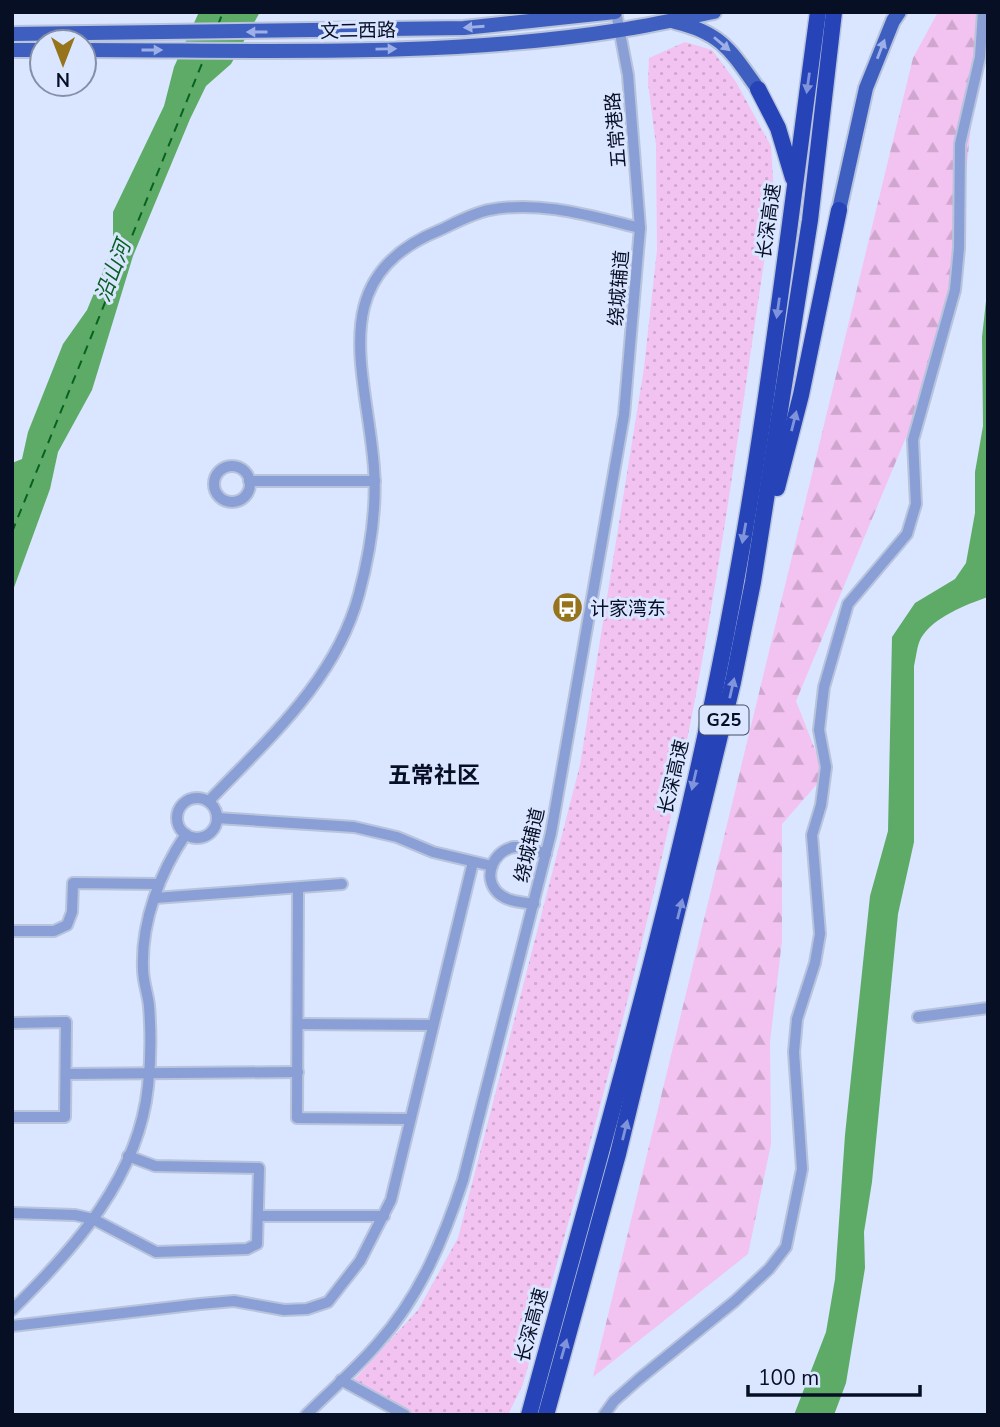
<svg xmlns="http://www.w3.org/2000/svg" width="1000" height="1427" viewBox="0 0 1000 1427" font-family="'Nunito Sans','Noto Sans SC',sans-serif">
<defs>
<pattern id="green-dots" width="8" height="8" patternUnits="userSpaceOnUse" patternTransform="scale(1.75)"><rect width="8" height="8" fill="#f2c2f1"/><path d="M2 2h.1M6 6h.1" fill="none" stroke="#cea6ce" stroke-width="1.8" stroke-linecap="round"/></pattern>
<pattern id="forest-firs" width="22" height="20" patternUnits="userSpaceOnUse" patternTransform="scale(1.75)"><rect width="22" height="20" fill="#f2c2f1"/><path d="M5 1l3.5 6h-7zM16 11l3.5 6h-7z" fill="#cea6ce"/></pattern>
</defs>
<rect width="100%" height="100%" fill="#dae5ff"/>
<path fill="url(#green-dots)" d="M 685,42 L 712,50 L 736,82 L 771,146 L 774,196 C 750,352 729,510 701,667 C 657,909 590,1147 523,1384 L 508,1415 L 417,1415 L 361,1389 L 354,1380 L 418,1310 L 458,1238 L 580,765 L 644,368 L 657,250 L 656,145 L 648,83 L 649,58 Z"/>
<path fill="url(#forest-firs)" d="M 938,12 L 983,12 L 959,240 L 927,387 L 796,701 L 825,775 L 782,824 L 782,941 L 770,1041 L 771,1144 L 748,1254 L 593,1377 L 913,58 Z"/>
<g fill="#5dab67">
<path d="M 199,12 L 260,12 L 231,64 L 206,86 L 190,119 L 133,256 L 92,390 L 58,452 L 50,489 L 12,593 L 12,463 L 22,459 L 28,432 L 63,344 L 87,310 L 113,247 L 113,212 L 164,106 L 174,67 Z"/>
<path d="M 988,283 L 988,597 C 965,605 934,617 921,638 C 917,645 916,658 914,666 L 914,842 L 898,914 L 872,1182 L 864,1232 L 865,1268 L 846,1383 L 834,1415 L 794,1415 L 826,1332 L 835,1279 L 845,1135 L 870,896 L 888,831 L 892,637 L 915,603 L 955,579 L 966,563 L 975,513 L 975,472 L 983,426 L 982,337 Z"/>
</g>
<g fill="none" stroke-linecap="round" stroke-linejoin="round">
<g stroke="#086121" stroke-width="2" stroke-dasharray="9 7" stroke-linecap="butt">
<path d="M 218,25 L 223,12"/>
<path d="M 12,532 L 205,56"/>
</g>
<defs>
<g id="minor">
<circle cx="232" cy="484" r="18"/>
<path d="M 249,481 L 375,481"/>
<circle cx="197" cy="818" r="20"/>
<path d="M 209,801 C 268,739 336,680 359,594 C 370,553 377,510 374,468 C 367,372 323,277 440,230 C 455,223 473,213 489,210 C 540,200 591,216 640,228"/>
<path d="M 217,818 L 354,827 L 397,837 L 433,852 L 492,866"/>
<path d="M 298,888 L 297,1118 L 410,1119"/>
<path d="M 155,898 L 342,884"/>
<path d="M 534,904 C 521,902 508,902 498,893 C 482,877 493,851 514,847 C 525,846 536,851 546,854"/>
<path d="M 12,931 L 54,931 L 67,925 L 72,912 L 73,883 L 159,884"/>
<path d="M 918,1017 L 988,1008"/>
<path d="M 12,1023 L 66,1022 L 65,1117 L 12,1117"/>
<path d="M 298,1024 L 432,1025"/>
<path d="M 66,1074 L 298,1072"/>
<path d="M 12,1213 L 75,1215 L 93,1219 L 156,1252 L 247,1249 L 257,1244 L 259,1168 L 155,1166 L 128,1156"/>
<path d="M 259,1216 L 384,1216"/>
<path d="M 12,1310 C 74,1249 139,1177 148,1086 C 151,1060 151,1032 149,1006 C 148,994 143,982 143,969 C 141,922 160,872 186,834"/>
<path d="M 12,1326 L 200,1304 L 234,1301 L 284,1310 L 307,1309 L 328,1302 L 360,1261 L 391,1200 L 473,862"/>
<path d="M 341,1380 L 405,1415"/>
<path d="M 306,1415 C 330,1391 357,1368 379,1342 C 420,1296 444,1238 463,1180 L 551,833 L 624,415 L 640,228 L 628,75 L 616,12"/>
<path d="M 604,1415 L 614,1401 L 639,1379 L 735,1301 L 769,1269 L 786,1247 L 802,1169 L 794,1052 L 797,1019 L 815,963 L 820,934 L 812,835 L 821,805 L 826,767 L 819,730 L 824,687 L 848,604 L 907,534 L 916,504 L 913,440 L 955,290 L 959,248 L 960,144 L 980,57 L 983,12"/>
</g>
<g id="major">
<path d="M 675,22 C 722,33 731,51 758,89"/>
<path d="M 12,34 L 464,28 L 615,12"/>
<path d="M 12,50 L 42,50"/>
<path d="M 84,50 C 262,50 444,58 620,30 C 652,25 683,18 714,12"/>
<path d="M 839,210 L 866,88 L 893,21 L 899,12"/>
</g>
<g id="highway">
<path d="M 758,89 L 778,128 L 793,178"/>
<path d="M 777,488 L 801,395 L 839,210"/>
<path d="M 529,1415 C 595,1170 668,924 718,675 C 763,456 788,233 818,12"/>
<path d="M 546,1415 L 618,1154 L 733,682 L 753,582 L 810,220 L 834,12"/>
</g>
</defs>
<use href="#minor" stroke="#b8c3dc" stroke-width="14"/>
<use href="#major" stroke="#b8c3dc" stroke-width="18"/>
<use href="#highway" stroke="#b8c3dc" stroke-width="19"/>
<use href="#minor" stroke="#899fd5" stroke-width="10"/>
<use href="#major" stroke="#3e5fc0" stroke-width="14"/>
<use href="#highway" stroke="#2644b7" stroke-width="16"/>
</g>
<defs><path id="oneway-solid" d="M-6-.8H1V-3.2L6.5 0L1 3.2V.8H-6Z" transform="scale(1.75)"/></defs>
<g fill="#9cafe6">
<use href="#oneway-solid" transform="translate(474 27) rotate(176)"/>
<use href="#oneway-solid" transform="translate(257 32) rotate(180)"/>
<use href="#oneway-solid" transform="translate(722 44) rotate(40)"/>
<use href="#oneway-solid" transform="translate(386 49) rotate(-1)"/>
<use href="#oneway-solid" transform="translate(881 49) rotate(-69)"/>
<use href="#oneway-solid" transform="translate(152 50)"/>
</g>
<g fill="#8094db">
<use href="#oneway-solid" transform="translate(808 83) rotate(98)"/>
<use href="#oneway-solid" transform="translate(778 308) rotate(98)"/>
<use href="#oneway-solid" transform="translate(794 421) rotate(-76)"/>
<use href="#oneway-solid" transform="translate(744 533) rotate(100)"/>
<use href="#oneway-solid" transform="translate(732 688) rotate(-77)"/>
<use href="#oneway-solid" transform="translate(694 780) rotate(103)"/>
<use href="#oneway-solid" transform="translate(680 909) rotate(-76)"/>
<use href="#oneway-solid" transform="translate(625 1130) rotate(-76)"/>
<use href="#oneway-solid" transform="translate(564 1349) rotate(-74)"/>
</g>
<defs>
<symbol id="bus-disc" viewBox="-11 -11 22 22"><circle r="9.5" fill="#95741c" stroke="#dae5ff"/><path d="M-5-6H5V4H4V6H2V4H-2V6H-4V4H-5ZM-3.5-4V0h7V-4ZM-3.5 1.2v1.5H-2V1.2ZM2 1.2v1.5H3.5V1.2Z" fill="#fff"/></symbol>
</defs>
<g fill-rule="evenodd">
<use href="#bus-disc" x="550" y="590" width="35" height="35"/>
</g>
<g text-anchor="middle" stroke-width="6" stroke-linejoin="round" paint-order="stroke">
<rect fill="#dae5ff" stroke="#464f66" stroke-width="2" x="699.5" y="705.5" width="49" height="29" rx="5"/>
<g font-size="18" font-weight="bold" fill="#070f25">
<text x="724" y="726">G25</text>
</g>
<g font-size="19" fill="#070f25" stroke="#dae5ff">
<text transform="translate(358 30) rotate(-1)" y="7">文二西路</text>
<text transform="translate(615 130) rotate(-95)" y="7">五常港路</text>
<text transform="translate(768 221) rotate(-82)" y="7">长深高速</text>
<text transform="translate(618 288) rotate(-85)" y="7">绕城辅道</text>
<text transform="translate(673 777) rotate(-77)" y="7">长深高速</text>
<text transform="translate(529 845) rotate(-77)" y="7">绕城辅道</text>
<text transform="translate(531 1325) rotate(-75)" y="7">长深高速</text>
</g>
<g font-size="19" fill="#070f25" stroke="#dae5ff" text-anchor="start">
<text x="590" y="615">计家湾东</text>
</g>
<g font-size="21" font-style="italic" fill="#086121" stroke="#dae5ff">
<text transform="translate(113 271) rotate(-69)" y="7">沿山河</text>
</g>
<g font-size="23" font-weight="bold" fill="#070f25" stroke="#dae5ff">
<text x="434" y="783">五常社区</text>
</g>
</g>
<rect width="1000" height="1427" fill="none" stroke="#070f25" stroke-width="28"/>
<g transform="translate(63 63) rotate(180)"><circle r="33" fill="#dae5ff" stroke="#868fa8" stroke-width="2"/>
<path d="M0-5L12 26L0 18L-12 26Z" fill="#95741c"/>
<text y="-10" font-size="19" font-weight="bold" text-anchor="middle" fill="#070f25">N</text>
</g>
<path d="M748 1385v10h172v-10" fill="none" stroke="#070f25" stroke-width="3.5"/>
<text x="758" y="1385" font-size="21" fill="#070f25" stroke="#dae5ff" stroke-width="5" paint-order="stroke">100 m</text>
</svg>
